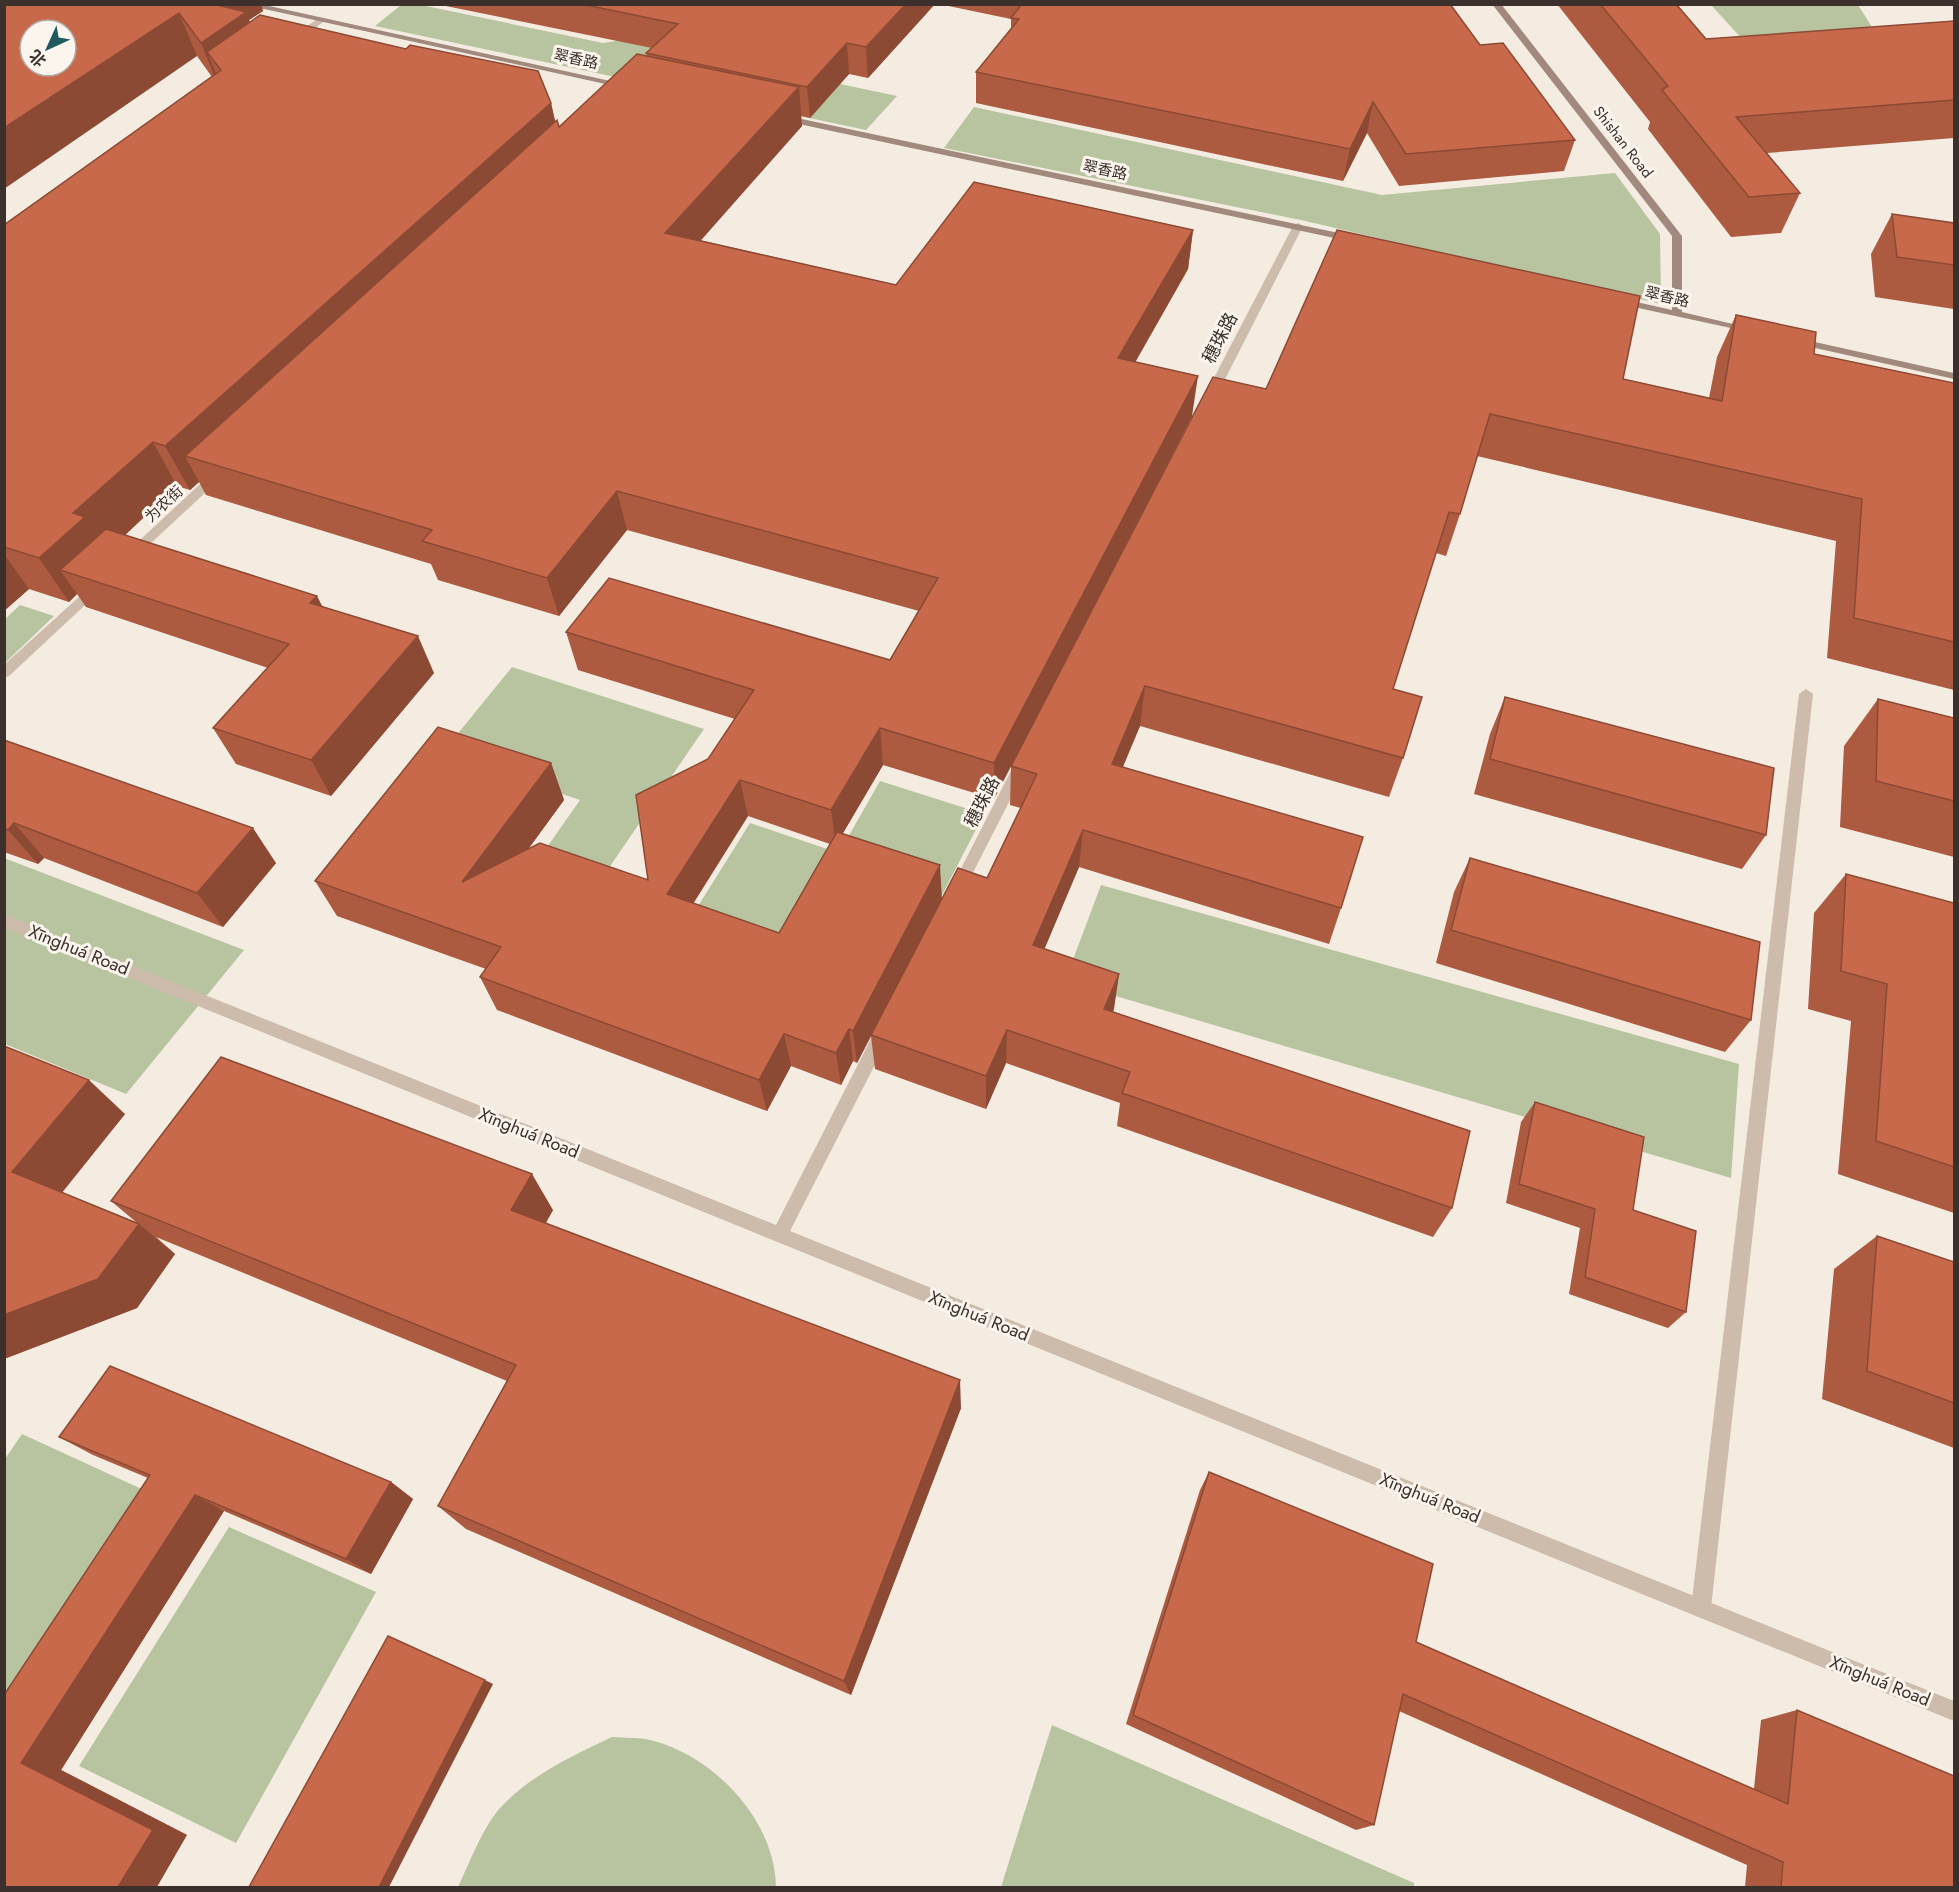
<svg xmlns="http://www.w3.org/2000/svg" width="1959" height="1892" viewBox="0 0 1959 1892" font-family="Jost,'Noto Sans SC',sans-serif">
<rect width="100%" height="100%" fill="#f4ebe1"/>
<g fill="#b8c4a0">
<path d="M 401,5 L 421,5 L 603,43 L 627,39 L 897,96 L 866,130 L 375,26 Z"/>
<path d="M 1711,5 L 1858,5 L 1890,55 L 1766,65 Z"/>
<path d="M 974,107 L 1382,195 L 1615,173 L 1660,234 L 1661,304 L 1301,220 L 944,148 Z"/>
<path d="M 20,605 L 54,616 L 5,663 L 5,619 Z"/>
<path d="M 512,667 L 704,729 L 604,875 L 543,853 L 580,800 L 442,753 Z"/>
<path d="M 880,781 L 984,814 L 942,895 L 840,860 L 781,961 L 685,927 L 750,823 L 839,853 Z"/>
<path d="M 4,858 L 244,950 L 126,1094 L 5,1044 Z"/>
<path d="M 1101,885 L 1739,1064 L 1731,1178 L 1065,981 Z"/>
<path d="M 22,1434 L 159,1497 L 5,1729 L 5,1459 Z"/>
<path d="M 229,1527 L 376,1592 L 236,1843 L 79,1766 Z"/>
<path d="M 1052,1725 L 1414,1883 L 1414,1887 L 1001,1887 Z"/>
<path d="M 612,1737 C 625,1738 641,1737 654,1741 C 716,1758 775,1821 776,1887 L 458,1887 C 469,1864 484,1824 502,1806 C 531,1775 574,1755 612,1737 Z"/>
</g>
<g fill="none" stroke-linecap="round" stroke-linejoin="round">
<g fill="#cdbbac" fill-rule="evenodd">
<path d="M 217,471 L 223,475 L 221,478 L 135,558 L 127,558 L 125,555 L 127,552 L 213,472 Z"/>
<path d="M 96,584 L 100,585 L 102,588 L 100,591 L 9,676 L 4,678 L 4,665 L 92,585 Z"/>
<path d="M 1806,689 L 1813,694 L 1711,1608 L 1708,1615 L 1701,1618 L 1694,1615 L 1691,1608 L 1799,694 Z"/>
</g>
<g fill="#cdbbac" fill-rule="evenodd">
<path d="M 320,17 L 324,20 L 323,22 L 298,41 L 292,41 L 292,37 Z"/>
<path d="M 1298,223 L 1303,226 L 1216,397 L 1210,400 L 1206,399 L 1204,397 L 1293,226 Z"/>
<path d="M 1020,762 L 1027,767 L 963,892 L 953,892 L 951,888 L 953,884 L 1015,763 Z"/>
<path d="M 4,914 L 776,1225 L 876,1029 L 882,1027 L 888,1029 L 890,1034 L 888,1039 L 790,1231 L 1954,1701 L 1954,1721 L 4,927 Z"/>
</g>
<g fill="#a18a7d" fill-rule="evenodd">
<path d="M 242,4 L 260,4 L 633,86 L 628,89 Z"/>
<path d="M 1492,4 L 1501,4 L 1682,236 L 1682,312 L 1754,329 L 1754,333 L 1615,303 L 1614,301 L 1619,298 L 1672,310 L 1672,236 Z"/>
<path d="M 783,115 L 1353,236 L 1358,239 L 1353,242 L 780,120 L 780,116 Z"/>
<path d="M 1797,338 L 1954,373 L 1954,379 L 1793,343 L 1792,341 Z"/>
</g>
</g>
<g fill="#ac5a40" fill-rule="evenodd">
<path d="M 4,4 L 261,4 L 263,11 L 249,20 L 250,22 L 551,103 L 555,122 L 559,127 L 647,56 L 646,53 L 652,48 L 436,4 L 935,4 L 868,78 L 849,74 L 810,118 L 801,116 L 802,126 L 700,240 L 896,285 L 1193,230 L 1188,269 L 1135,362 L 1192,416 L 994,799 L 883,765 L 843,833 L 942,900 L 987,878 L 1021,808 L 1010,805 L 1011,766 L 1266,389 L 1623,379 L 1709,398 L 1717,357 L 1736,315 L 1814,354 L 1954,383 L 1954,690 L 1827,658 L 1836,541 L 1477,456 L 1460,514 L 1446,556 L 1436,553 L 1393,689 L 1403,758 L 1389,797 L 1140,726 L 1123,767 L 1341,908 L 1329,944 L 1079,867 L 1044,949 L 1119,974 L 1113,1012 L 1452,1208 L 1433,1237 L 1117,1126 L 1120,1103 L 1006,1063 L 986,1109 L 875,1069 L 871,1036 L 857,1063 L 853,1061 L 841,1085 L 791,1066 L 767,1111 L 497,1010 L 480,977 L 486,969 L 337,916 L 315,881 L 551,763 L 564,800 L 528,849 L 648,880 L 708,759 L 735,719 L 578,670 L 566,632 L 890,660 L 919,611 L 627,530 L 559,616 L 438,580 L 431,564 L 206,495 L 199,482 L 190,490 L 177,486 L 125,535 L 322,606 L 434,673 L 331,796 L 236,764 L 213,728 L 268,668 L 86,607 L 77,594 L 69,602 L 29,589 L 4,611 L 4,225 L 212,77 L 197,56 ZM 748,816 L 830,844 L 779,933 L 693,903 Z"/>
<path d="M 939,4 L 1450,4 L 1480,45 L 1575,140 L 1564,171 L 1399,186 L 1367,133 L 1343,181 L 976,103 L 976,72 L 1011,29 L 1011,19 Z"/>
<path d="M 1557,4 L 1676,4 L 1706,39 L 1954,21 L 1954,138 L 1767,153 L 1800,193 L 1781,233 L 1731,237 L 1648,129 L 1650,122 Z"/>
<path d="M 1892,214 L 1954,223 L 1954,309 L 1875,297 L 1871,254 Z"/>
<path d="M 1505,697 L 1766,835 L 1742,869 L 1474,794 L 1490,734 Z"/>
<path d="M 1878,699 L 1954,718 L 1954,857 L 1840,827 L 1844,746 Z"/>
<path d="M 4,740 L 276,863 L 223,927 L 44,858 L 38,864 L 4,852 Z"/>
<path d="M 1470,858 L 1751,1020 L 1725,1052 L 1436,963 L 1454,892 Z"/>
<path d="M 1846,874 L 1954,903 L 1954,1213 L 1838,1174 L 1851,1021 L 1808,1009 L 1814,913 Z"/>
<path d="M 4,1046 L 125,1114 L 62,1192 L 136,1222 L 111,1201 L 553,1210 L 546,1223 L 961,1408 L 851,1695 L 466,1529 L 438,1506 L 507,1381 L 156,1237 L 175,1254 L 137,1308 L 4,1359 Z"/>
<path d="M 1535,1102 L 1633,1210 L 1686,1312 L 1668,1328 L 1569,1294 L 1580,1228 L 1506,1203 L 1521,1122 Z"/>
<path d="M 1877,1236 L 1954,1262 L 1954,1448 L 1822,1399 L 1834,1269 Z"/>
<path d="M 59,1437 L 391,1482 L 413,1499 L 371,1574 L 224,1511 L 61,1770 L 187,1835 L 4,1887 L 148,1478 L 93,1455 Z"/>
<path d="M 1209,1472 L 1416,1642 L 1754,1789 L 1761,1720 L 1797,1710 L 1954,1887 L 1745,1887 L 1747,1865 L 1399,1711 L 1374,1825 L 1356,1830 L 1126,1724 L 1200,1490 Z"/>
</g>
<g fill="#8c4a34">
<path d="M 199,4 L 261,4 L 263,11 L 249,20 L 262,55 L 221,70 L 207,52 L 221,85 L 219,87 L 201,43 Z"/>
<path d="M 906,4 L 935,4 L 868,78 L 866,47 Z"/>
<path d="M 179,13 L 197,56 L 4,189 L 4,128 Z"/>
<path d="M 847,43 L 849,74 L 810,118 L 807,87 Z"/>
<path d="M 799,87 L 802,126 L 673,272 L 665,233 Z"/>
<path d="M 1373,102 L 1367,133 L 1343,181 L 1350,149 Z"/>
<path d="M 551,103 L 561,147 L 185,456 L 199,482 L 190,490 L 165,446 Z"/>
<path d="M 1193,230 L 1188,269 L 1115,398 L 1118,358 Z"/>
<path d="M 1198,376 L 1192,416 L 994,799 L 994,763 Z"/>
<path d="M 153,442 L 177,486 L 107,552 L 60,570 L 77,594 L 69,602 L 39,558 L 73,513 Z"/>
<path d="M 617,491 L 627,530 L 559,616 L 547,578 Z"/>
<path d="M 4,554 L 29,589 L 4,611 Z"/>
<path d="M 317,596 L 336,633 L 310,603 Z"/>
<path d="M 418,636 L 434,673 L 331,796 L 311,760 Z"/>
<path d="M 1145,686 L 1140,726 L 1107,803 L 1112,764 Z"/>
<path d="M 880,728 L 883,765 L 836,845 L 831,810 Z"/>
<path d="M 551,763 L 564,800 L 479,917 L 462,882 Z"/>
<path d="M 740,780 L 748,816 L 678,928 L 667,894 Z"/>
<path d="M 14,823 L 44,858 L 38,864 L 8,830 Z"/>
<path d="M 253,828 L 276,863 L 223,927 L 197,893 Z"/>
<path d="M 1083,830 L 1079,867 L 1031,981 L 1033,945 Z"/>
<path d="M 940,865 L 942,900 L 857,1063 L 853,1031 Z"/>
<path d="M 1119,974 L 1114,1009 L 1100,1044 L 1104,1009 Z"/>
<path d="M 849,1029 L 853,1061 L 841,1085 L 836,1053 Z"/>
<path d="M 1007,1030 L 1006,1063 L 986,1109 L 986,1076 Z"/>
<path d="M 784,1034 L 791,1066 L 767,1111 L 759,1080 Z"/>
<path d="M 89,1080 L 125,1114 L 53,1204 L 12,1172 Z"/>
<path d="M 532,1174 L 553,1210 L 533,1244 L 511,1210 Z"/>
<path d="M 139,1224 L 175,1254 L 137,1308 L 4,1359 L 4,1315 Z"/>
<path d="M 960,1380 L 961,1408 L 851,1695 L 844,1681 Z"/>
<path d="M 391,1482 L 413,1499 L 371,1574 L 346,1559 Z"/>
<path d="M 195,1495 L 224,1511 L 61,1770 L 187,1835 L 157,1887 L 118,1887 L 21,1763 Z"/>
<path d="M 485,1680 L 493,1684 L 389,1887 L 379,1887 Z"/>
</g>
<g fill="#c8694b" stroke="#8c4a34" stroke-width="1.5" fill-rule="evenodd">
<path d="M 4,4 L 213,4 L 246,12 L 201,43 L 179,13 L 4,128 ZM 30,30 L 66,30 L 66,66 L 30,66 Z"/>
<path d="M 581,4 L 906,4 L 866,47 L 847,43 L 807,87 L 646,53 L 678,24 Z"/>
<path d="M 1022,4 L 1450,4 L 1480,45 L 1503,43 L 1575,140 L 1406,154 L 1373,102 L 1350,149 L 976,72 L 1019,19 L 1011,18 Z"/>
<path d="M 1600,4 L 1676,4 L 1706,39 L 1954,21 L 1954,100 L 1736,117 L 1800,193 L 1749,197 L 1662,90 L 1668,86 Z"/>
<path d="M 260,15 L 406,49 L 410,45 L 538,71 L 551,103 L 165,446 L 153,442 L 73,513 L 85,517 L 39,558 L 4,547 L 4,225 L 221,70 L 207,52 Z"/>
<path d="M 637,54 L 799,87 L 665,233 L 896,285 L 974,182 L 1193,230 L 1118,358 L 1198,376 L 994,763 L 880,728 L 831,810 L 740,780 L 667,894 L 779,933 L 837,832 L 940,865 L 853,1031 L 849,1029 L 836,1053 L 784,1034 L 759,1080 L 480,977 L 501,947 L 315,881 L 438,727 L 551,763 L 462,882 L 540,843 L 648,880 L 636,795 L 708,759 L 754,690 L 566,632 L 609,578 L 890,660 L 938,578 L 617,491 L 547,578 L 422,541 L 432,530 L 185,456 L 557,120 L 559,127 Z"/>
<path d="M 1892,214 L 1954,223 L 1954,265 L 1897,257 Z"/>
<path d="M 1337,230 L 1640,296 L 1623,379 L 1722,401 L 1736,315 L 1816,332 L 1814,354 L 1954,383 L 1954,642 L 1854,618 L 1862,499 L 1490,414 L 1460,514 L 1449,512 L 1393,689 L 1422,697 L 1403,758 L 1145,686 L 1112,764 L 1363,837 L 1341,908 L 1083,830 L 1033,945 L 1119,974 L 1104,1009 L 1470,1131 L 1452,1208 L 1122,1093 L 1130,1072 L 1007,1030 L 986,1076 L 871,1035 L 958,868 L 987,878 L 1037,774 L 1011,766 L 1213,377 L 1266,389 Z"/>
<path d="M 106,529 L 317,596 L 310,603 L 418,636 L 311,760 L 213,728 L 289,644 L 60,570 Z"/>
<path d="M 1505,697 L 1774,768 L 1766,835 L 1490,759 Z"/>
<path d="M 1878,699 L 1954,718 L 1954,801 L 1876,781 Z"/>
<path d="M 4,740 L 253,828 L 197,893 L 14,823 L 8,830 L 4,828 Z"/>
<path d="M 1470,858 L 1760,942 L 1751,1020 L 1451,930 Z"/>
<path d="M 1846,874 L 1954,903 L 1954,1167 L 1876,1141 L 1887,984 L 1841,971 Z"/>
<path d="M 4,1046 L 89,1080 L 12,1172 L 139,1224 L 98,1279 L 4,1315 Z"/>
<path d="M 221,1057 L 532,1174 L 511,1210 L 960,1380 L 844,1681 L 438,1506 L 516,1365 L 111,1201 Z"/>
<path d="M 1535,1102 L 1644,1137 L 1633,1210 L 1696,1231 L 1686,1312 L 1585,1277 L 1595,1209 L 1519,1184 Z"/>
<path d="M 1877,1236 L 1954,1262 L 1954,1403 L 1867,1371 Z"/>
<path d="M 110,1366 L 391,1482 L 346,1559 L 195,1495 L 21,1763 L 153,1830 L 118,1887 L 4,1887 L 4,1695 L 150,1475 L 59,1437 Z"/>
<path d="M 1209,1472 L 1433,1564 L 1416,1642 L 1788,1804 L 1797,1710 L 1954,1776 L 1954,1887 L 1781,1887 L 1783,1862 L 1403,1694 L 1374,1825 L 1133,1715 Z"/>
<path d="M 388,1636 L 485,1680 L 379,1887 L 249,1887 Z"/>
</g>
<g text-anchor="middle" stroke-width="6" stroke-linejoin="round" paint-order="stroke">
<g font-size="15" fill="#3b302b" stroke="#fbf5ee">
<text transform="translate(576 59) rotate(12)" y="5">翠香路</text>
<text transform="translate(1623 142) rotate(52)" y="5">Shishan Road</text>
<text transform="translate(1105 170) rotate(12)" y="5">翠香路</text>
<text transform="translate(1667 297) rotate(13)" y="5">翠香路</text>
<text transform="translate(164 504) rotate(-43)" y="5">为农街</text>
</g>
<g font-size="18" fill="#3b302b" stroke="#fbf5ee">
<text transform="translate(1220 338) rotate(-63)" y="6">穗珠路</text>
<text transform="translate(982 802) rotate(-63)" y="6">穗珠路</text>
<text transform="translate(79 950) rotate(22)" y="6">Xīnghuá Road</text>
<text transform="translate(529 1133) rotate(22)" y="6">Xīnghuá Road</text>
<text transform="translate(979 1316) rotate(22)" y="6">Xīnghuá Road</text>
<text transform="translate(1430 1498) rotate(22)" y="6">Xīnghuá Road</text>
<text transform="translate(1880 1681) rotate(22)" y="6">Xīnghuá Road</text>
</g>
</g>
<rect width="1959" height="1892" fill="none" stroke="#3b302b" stroke-width="12"/>
<g transform="translate(48 48) rotate(225)"><circle r="28" fill="#fbf5ee" stroke="#aea6a0" stroke-width="1.5"/>
<path d="M0-4.5L10 22L0 15L-10 22Z" fill="#1f5a5e"/>
<text y="-9" font-size="16" font-weight="bold" text-anchor="middle" fill="#3b302b">北</text>
</g>
</svg>
